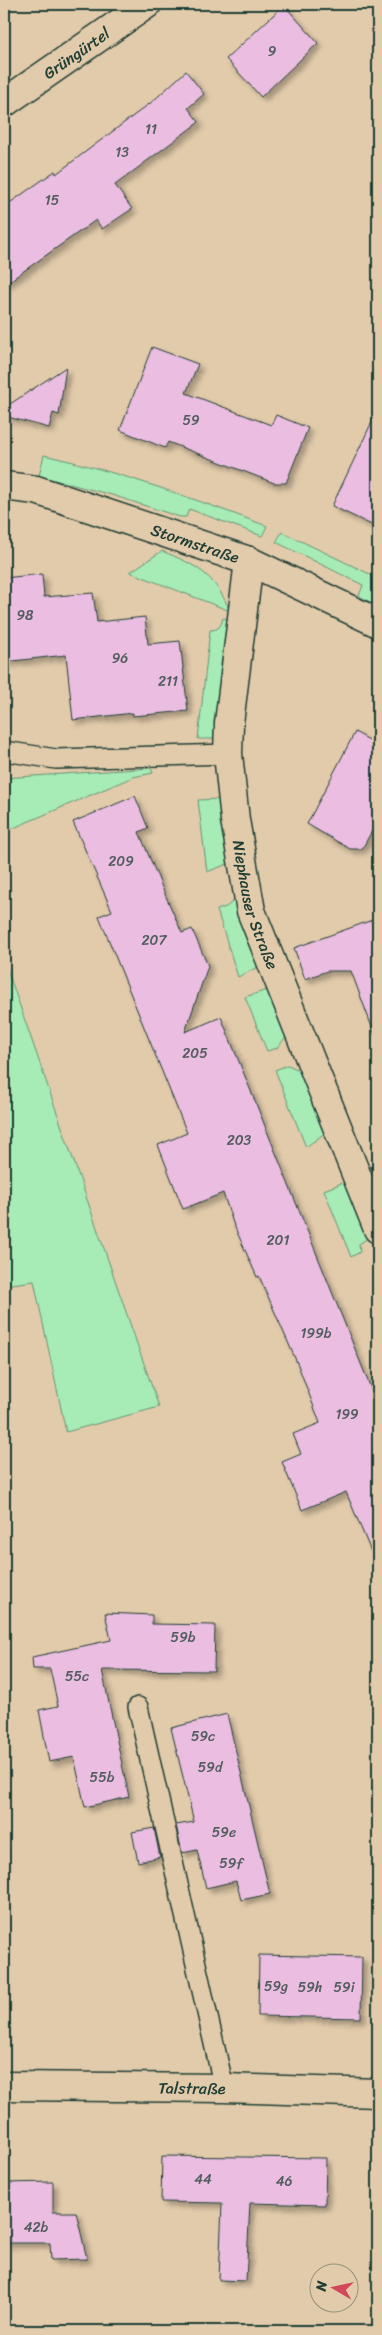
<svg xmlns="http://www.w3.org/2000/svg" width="382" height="2335" viewBox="0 0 382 2335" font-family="Sriracha,sans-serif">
<defs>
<filter id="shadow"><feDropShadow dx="4.5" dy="4.5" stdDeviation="2.5" flood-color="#0004"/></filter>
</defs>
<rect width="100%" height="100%" fill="#e2cbab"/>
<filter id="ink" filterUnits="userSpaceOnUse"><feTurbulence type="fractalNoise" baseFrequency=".02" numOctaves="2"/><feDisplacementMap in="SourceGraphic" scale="10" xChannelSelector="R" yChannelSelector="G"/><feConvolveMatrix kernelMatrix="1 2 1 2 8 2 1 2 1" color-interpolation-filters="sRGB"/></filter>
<g filter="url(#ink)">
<g fill="#a7ebb6" stroke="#639475">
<path d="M 44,455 C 121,472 194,499 267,526 L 262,536 L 189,509 L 186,517 L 180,517 L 112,495 L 39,476 Z"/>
<path d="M 282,532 L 378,578 L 378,606 L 359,596 L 363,585 L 276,542 Z"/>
<path d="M 162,551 C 198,566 214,574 230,611 L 130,572 Z"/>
<path d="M 223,618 L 232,621 L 220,739 L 198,739 L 210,630 C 219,630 221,626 223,618 Z"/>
<path d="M 151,768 L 153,773 L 133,777 L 4,832 L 4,778 Z"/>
<path d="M 221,799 L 230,863 L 207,872 L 198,800 Z"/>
<path d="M 236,899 L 244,931 L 258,967 L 238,977 L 217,910 L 226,907 Z"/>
<path d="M 4,960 L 159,1407 L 66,1432 L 34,1281 L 4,1285 Z"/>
<path d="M 267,990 L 286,1037 L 277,1048 L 267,1051 L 245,997 Z"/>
<path d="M 288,1065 L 301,1071 L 325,1133 L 306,1147 L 275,1070 Z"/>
<path d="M 345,1182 L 368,1238 L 359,1244 L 360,1252 L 351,1257 L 324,1190 Z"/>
</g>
<g fill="#eabde1" stroke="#1f3d34" filter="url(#shadow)">
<path d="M 284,5 L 318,43 L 261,97 L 226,59 Z"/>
<path d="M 186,71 L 204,94 L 188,108 L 199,122 L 115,185 L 132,209 L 102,229 L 96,220 L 4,285 L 4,207 L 55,171 L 56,174 L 153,101 Z"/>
<path d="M 152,347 L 198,364 L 186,393 L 271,425 L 276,415 L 308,428 L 286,483 L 274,483 L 168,442 L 165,448 L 120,430 Z"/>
<path d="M 66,367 L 59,415 L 53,413 L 49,428 L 4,416 L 4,408 Z"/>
<path d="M 378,409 L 378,528 L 332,506 Z"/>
<path d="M 42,574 L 44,597 L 93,593 L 97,622 L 145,617 L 148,644 L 180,641 L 188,711 L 133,716 L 133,713 L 73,720 L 66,655 L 4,662 L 4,578 Z"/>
<path d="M 355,732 L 378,745 L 378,820 L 362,849 L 350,849 L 307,824 Z"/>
<path d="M 135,796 L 148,828 L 139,832 L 164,892 L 182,933 L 192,929 L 208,966 L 185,1032 L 221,1017 L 378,1406 L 378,1568 L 346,1492 L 302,1510 L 282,1462 L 301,1454 L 293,1434 L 320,1423 L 298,1365 L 259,1276 L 257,1277 L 233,1223 L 223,1193 L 183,1209 L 158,1145 L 187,1133 L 99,916 L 112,911 L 73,822 Z"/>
<path d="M 378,918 L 378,1034 L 375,1035 L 351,971 L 327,971 L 305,979 L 294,948 Z"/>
<path d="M 105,1613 L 152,1615 L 152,1624 L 215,1625 L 214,1671 L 102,1670 L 129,1797 L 85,1807 L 74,1757 L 49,1762 L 39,1710 L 58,1706 L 50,1669 L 33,1669 L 32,1657 L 111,1640 Z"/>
<path d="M 227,1714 L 270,1894 L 241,1900 L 236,1881 L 206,1888 L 197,1850 L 182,1853 L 176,1825 L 194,1822 L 171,1728 Z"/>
<path d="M 154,1828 L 160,1857 L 138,1862 L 132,1832 Z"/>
<path d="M 259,1955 L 362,1957 L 361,2018 L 258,2016 Z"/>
<path d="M 162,2156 L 326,2158 L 325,2205 L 250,2203 L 246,2281 L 219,2280 L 222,2203 L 161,2202 Z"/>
<path d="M 53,2182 L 53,2212 L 76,2212 L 87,2259 L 51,2260 L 50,2243 L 4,2243 L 4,2183 Z"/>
</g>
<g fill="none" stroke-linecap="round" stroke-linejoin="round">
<defs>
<g id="service">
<path d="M 4,751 L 56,759 L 228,754"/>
<path d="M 138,1707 L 224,2088"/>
</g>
<g id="minor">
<path id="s1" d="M 4,103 L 147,4"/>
<path id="s2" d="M 249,561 L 229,723 L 228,754 L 235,820 L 251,911 L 378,1229"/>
<path id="s3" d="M 4,2086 L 224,2088 L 378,2093"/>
</g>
<g id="tertiary">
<path id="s4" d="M 4,486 L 36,490 L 249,561 L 378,623"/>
</g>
</defs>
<use href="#service" stroke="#1f3d34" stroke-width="22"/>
<use href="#minor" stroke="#1f3d34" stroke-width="31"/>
<use href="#tertiary" stroke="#1f3d34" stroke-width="31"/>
<use href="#service" stroke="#e2cbab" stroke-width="19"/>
<use href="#minor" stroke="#e2cbab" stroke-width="28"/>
<use href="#tertiary" stroke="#e2cbab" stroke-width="28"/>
</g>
</g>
<g text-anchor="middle" stroke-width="4" stroke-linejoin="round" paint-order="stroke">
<g font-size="14" fill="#525d5f">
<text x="272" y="56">9</text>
<text x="151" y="134">11</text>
<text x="122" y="157">13</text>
<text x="52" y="205">15</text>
<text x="191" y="425">59</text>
<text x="25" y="620">98</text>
<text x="120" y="663">96</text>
<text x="168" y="686">211</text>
<text x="121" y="866">209</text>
<text x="154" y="945">207</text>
<text x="195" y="1058">205</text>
<text x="239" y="1145">203</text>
<text x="278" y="1245">201</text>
<text x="316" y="1338">199b</text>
<text x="347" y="1419">199</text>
<text x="183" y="1642">59b</text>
<text x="77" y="1681">55c</text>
<text x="203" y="1741">59c</text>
<text x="210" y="1772">59d</text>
<text x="102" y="1782">55b</text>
<text x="224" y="1837">59e</text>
<text x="231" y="1868">59f</text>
<text x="276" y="1991">59g</text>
<text x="310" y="1992">59h</text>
<text x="344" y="1992">59i</text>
<text x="203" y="2184">44</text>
<text x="284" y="2186">46</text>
<text x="36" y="2232">42b</text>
</g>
<g font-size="16" fill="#1f3d34" stroke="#e2cbab">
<text dy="6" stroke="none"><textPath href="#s1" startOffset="88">Grüngürtel</textPath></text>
<text dy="6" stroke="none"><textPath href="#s4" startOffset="200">Stormstraße</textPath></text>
<text dy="6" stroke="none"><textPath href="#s2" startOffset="348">Niephauser Straße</textPath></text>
<text dy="6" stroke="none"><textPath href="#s3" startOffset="188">Talstraße</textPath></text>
</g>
</g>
<rect width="382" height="2335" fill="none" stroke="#e2cbab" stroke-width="20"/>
<rect x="10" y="10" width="362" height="2315" fill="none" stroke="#1f3d34" stroke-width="2" filter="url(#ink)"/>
<g transform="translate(334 2288) rotate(279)"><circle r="24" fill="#e2cbab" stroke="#94927b"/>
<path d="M0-4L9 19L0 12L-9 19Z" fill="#d1495b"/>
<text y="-8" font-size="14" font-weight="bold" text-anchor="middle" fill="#1f3d34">N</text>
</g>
</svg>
